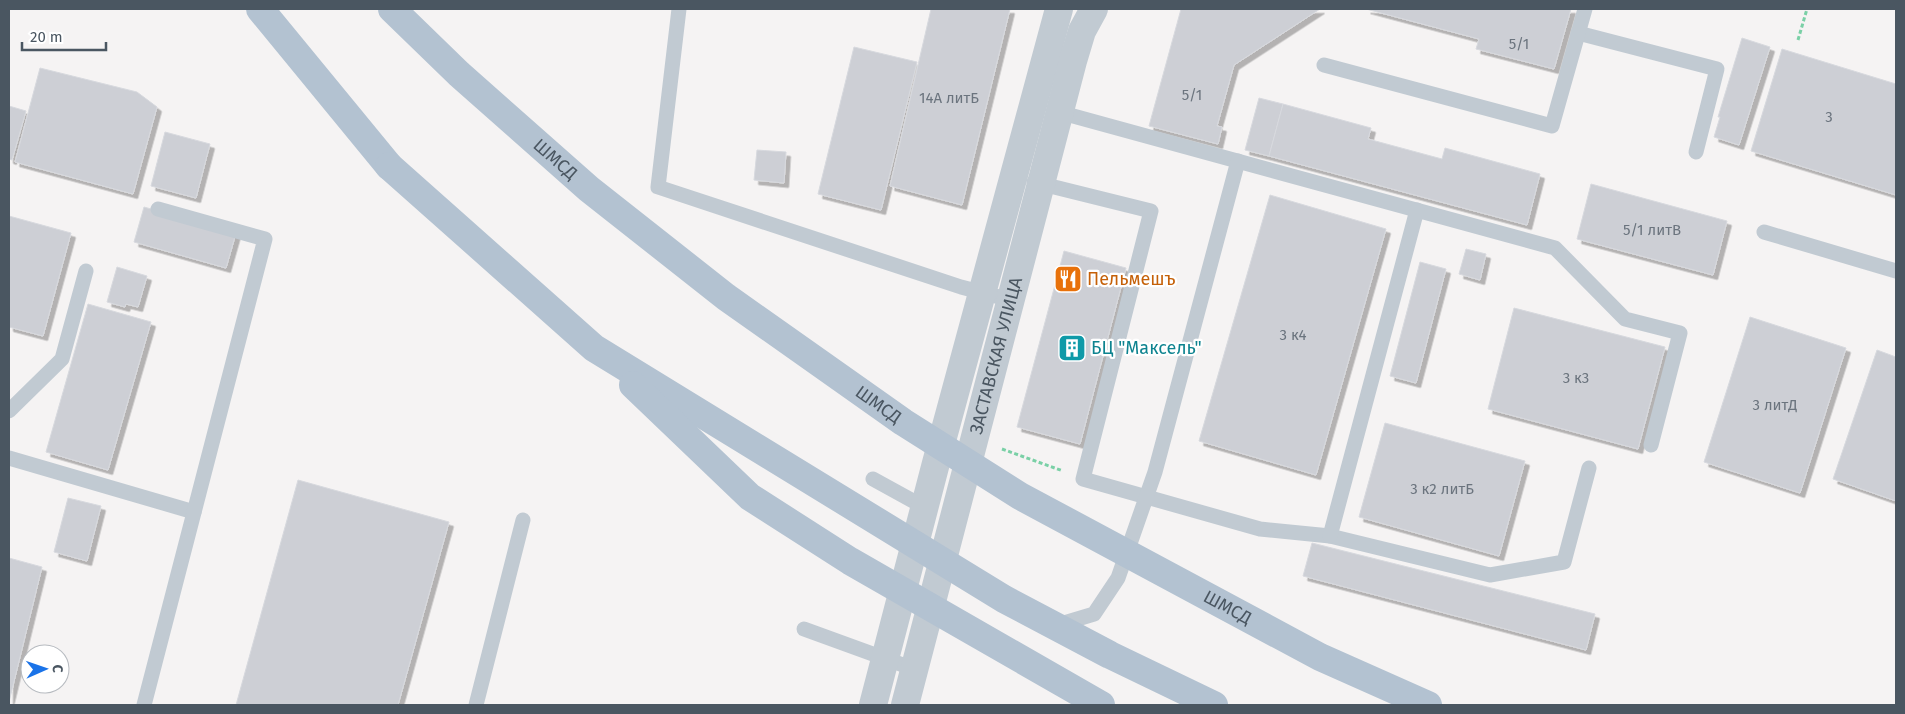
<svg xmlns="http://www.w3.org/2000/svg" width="1905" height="714" viewBox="0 0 1905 714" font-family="'Fira Sans',sans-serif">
<defs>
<filter id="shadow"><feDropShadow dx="4.5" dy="4.5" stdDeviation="0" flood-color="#0004"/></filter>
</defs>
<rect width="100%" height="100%" fill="#f5f3f3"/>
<g fill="#cdcfd5" stroke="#d7d9de" filter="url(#shadow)">
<path d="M 931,9 L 1010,9 L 962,205 L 890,186 Z"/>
<path d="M 1181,9 L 1320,9 L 1234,65 L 1217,126 L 1222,127 L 1218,144 L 1149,126 Z"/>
<path d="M 1366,9 L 1571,9 L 1554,69 L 1476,49 L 1479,39 Z"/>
<path d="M 1742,38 L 1770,47 L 1739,145 L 1714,137 L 1720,117 L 1718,117 Z"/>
<path d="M 854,47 L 917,62 L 881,210 L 818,194 Z"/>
<path d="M 1782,49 L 1896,84 L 1896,195 L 1751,151 Z"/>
<path d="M 40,68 L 137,92 L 157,107 L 133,194 L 15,162 Z"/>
<path d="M 1259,98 L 1283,104 L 1269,156 L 1245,150 Z"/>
<path d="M 1283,104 L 1371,128 L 1368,139 L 1442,159 L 1445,148 L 1540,174 L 1527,225 L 1269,156 Z"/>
<path d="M 9,106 L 26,111 L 12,160 L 9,159 Z"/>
<path d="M 165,132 L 210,144 L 196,198 L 151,186 Z"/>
<path d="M 757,150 L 786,152 L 784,183 L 754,180 Z"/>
<path d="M 1591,184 L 1727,221 L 1713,275 L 1577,239 Z"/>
<path d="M 1270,195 L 1386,229 L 1316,475 L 1199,441 Z"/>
<path d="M 144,207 L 236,233 L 226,268 L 134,242 Z"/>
<path d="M 9,216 L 71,233 L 43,336 L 9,327 Z"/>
<path d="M 1466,249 L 1486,254 L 1480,280 L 1459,274 Z"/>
<path d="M 1064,251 L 1126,268 L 1080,444 L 1017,427 Z"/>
<path d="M 1420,262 L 1446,269 L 1416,383 L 1390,376 Z"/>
<path d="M 117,267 L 147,276 L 138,307 L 126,304 L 125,307 L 107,302 Z"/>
<path d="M 88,304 L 151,322 L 108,470 L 46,452 Z"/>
<path d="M 1514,308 L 1665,347 L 1638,449 L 1488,409 Z"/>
<path d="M 1750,317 L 1846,348 L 1800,493 L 1704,462 Z"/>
<path d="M 1877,350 L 1896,357 L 1896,501 L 1833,479 Z"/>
<path d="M 1385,423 L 1525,461 L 1499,556 L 1359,517 Z"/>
<path d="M 298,480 L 449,522 L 398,705 L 236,705 Z"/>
<path d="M 68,498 L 101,506 L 87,561 L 54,552 Z"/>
<path d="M 1312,543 L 1595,614 L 1586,650 L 1303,576 Z"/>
<path d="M 9,558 L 42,567 L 9,702 Z"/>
</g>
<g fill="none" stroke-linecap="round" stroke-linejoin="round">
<g stroke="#7ad0a6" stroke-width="3" stroke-dasharray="4 2.5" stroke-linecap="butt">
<path d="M 1798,40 L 1807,9"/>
<path d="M 1002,449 L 1063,471"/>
</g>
<g stroke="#c1cad2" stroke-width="15">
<path d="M 679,9 L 658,187 L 961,287 L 1011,300"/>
<path d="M 1578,33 L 1717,69 L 1696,152"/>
<path d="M 1324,65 L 1552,126 L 1585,9"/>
<path d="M 1055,111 L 1555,248 L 1625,319 L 1680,333 L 1651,445"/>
<path d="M 1034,182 L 1151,211 L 1083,479 L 1260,529 L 1330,536 L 1490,575 L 1564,562 L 1589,468"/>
<path d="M 1764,232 L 1896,271"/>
<path d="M 9,411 L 62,359 L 86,271"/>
<path d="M 9,458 L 194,512"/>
<path d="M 873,479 L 924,507"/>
<path d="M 1330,536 L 1417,210"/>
<path d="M 1054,626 L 1094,614 L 1118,578 L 1155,472 L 1238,161"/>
<path d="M 804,629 L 914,669"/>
<path d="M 144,705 L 265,239 L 158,209"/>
<path d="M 476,705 L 523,520"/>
</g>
<path stroke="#c1cad2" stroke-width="28" d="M 873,705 L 936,463 L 1059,9"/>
<path stroke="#c1cad2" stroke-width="28" id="s1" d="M 905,705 L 1073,61 L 1082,31 L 1094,9"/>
<path stroke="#b3c2d1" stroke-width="28" d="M 260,9 L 389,166"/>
<g stroke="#b3c2d1" stroke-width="28">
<path id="s2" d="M 392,9 L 459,74 L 589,189 L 726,297 L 903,422 L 1020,496 L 1320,657 L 1428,705"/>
<path d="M 389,166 L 594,348 L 1004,599 L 1110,655 L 1214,705"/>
<path d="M 633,385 L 750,497 L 850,561 L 1101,705"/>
</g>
</g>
<defs>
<symbol id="restaurant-square" viewBox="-11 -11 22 22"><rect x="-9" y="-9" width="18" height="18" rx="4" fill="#e8710a" stroke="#fff"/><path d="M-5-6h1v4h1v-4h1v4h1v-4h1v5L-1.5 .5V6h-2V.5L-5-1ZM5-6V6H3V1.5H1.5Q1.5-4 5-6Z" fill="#fff"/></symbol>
<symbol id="building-square" viewBox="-11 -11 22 22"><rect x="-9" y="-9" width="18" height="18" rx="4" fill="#0f9aa8" stroke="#fff"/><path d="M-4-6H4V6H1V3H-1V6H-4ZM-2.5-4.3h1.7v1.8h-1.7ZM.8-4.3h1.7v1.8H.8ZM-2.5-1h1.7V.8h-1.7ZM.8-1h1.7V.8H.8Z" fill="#fff"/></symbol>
</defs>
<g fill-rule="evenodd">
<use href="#restaurant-square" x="1052" y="263" width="32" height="32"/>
<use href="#building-square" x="1056" y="332" width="32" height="32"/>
</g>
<g text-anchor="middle" stroke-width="4.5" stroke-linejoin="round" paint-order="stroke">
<g font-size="15" fill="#6b747e">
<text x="1519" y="49">5/1</text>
<text x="1192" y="100">5/1</text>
<text x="949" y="103">14А литБ</text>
<text x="1829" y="122">3</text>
<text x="1652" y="235">5/1 литВ</text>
<text x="1293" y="340">3 к4</text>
<text x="1576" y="383">3 к3</text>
<text x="1775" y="410">3 литД</text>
<text x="1442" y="494">3 к2 литБ</text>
</g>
<g font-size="18" fill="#4a5661" stroke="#fff">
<text dy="6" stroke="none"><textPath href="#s2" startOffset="222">ШМСД</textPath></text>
<text dy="6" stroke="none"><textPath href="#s1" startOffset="361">ЗАСТАВСКАЯ УЛИЦА</textPath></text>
<text dy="6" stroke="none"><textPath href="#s2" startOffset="628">ШМСД</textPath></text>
<text dy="6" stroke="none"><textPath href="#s2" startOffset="1032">ШМСД</textPath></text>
</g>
<g font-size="18" fill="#c56008" stroke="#fff" text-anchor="start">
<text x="1087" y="285">Пельмешъ</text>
</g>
<g font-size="18" fill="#0d838f" stroke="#fff" text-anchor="start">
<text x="1091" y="354">БЦ "Максель"</text>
</g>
</g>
<rect width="1905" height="714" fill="none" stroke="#4a5661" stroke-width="20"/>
<g transform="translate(45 669) rotate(88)"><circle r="24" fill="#ffffff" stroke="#b7bbc0"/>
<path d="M0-4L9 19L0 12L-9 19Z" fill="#1a73e8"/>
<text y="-8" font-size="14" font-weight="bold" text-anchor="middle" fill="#4a5661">С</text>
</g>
<path d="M22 42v8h84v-8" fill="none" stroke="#4a5661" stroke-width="2.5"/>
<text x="30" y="42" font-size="15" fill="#4a5661" stroke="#ffffff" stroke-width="4" paint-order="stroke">20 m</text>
</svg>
